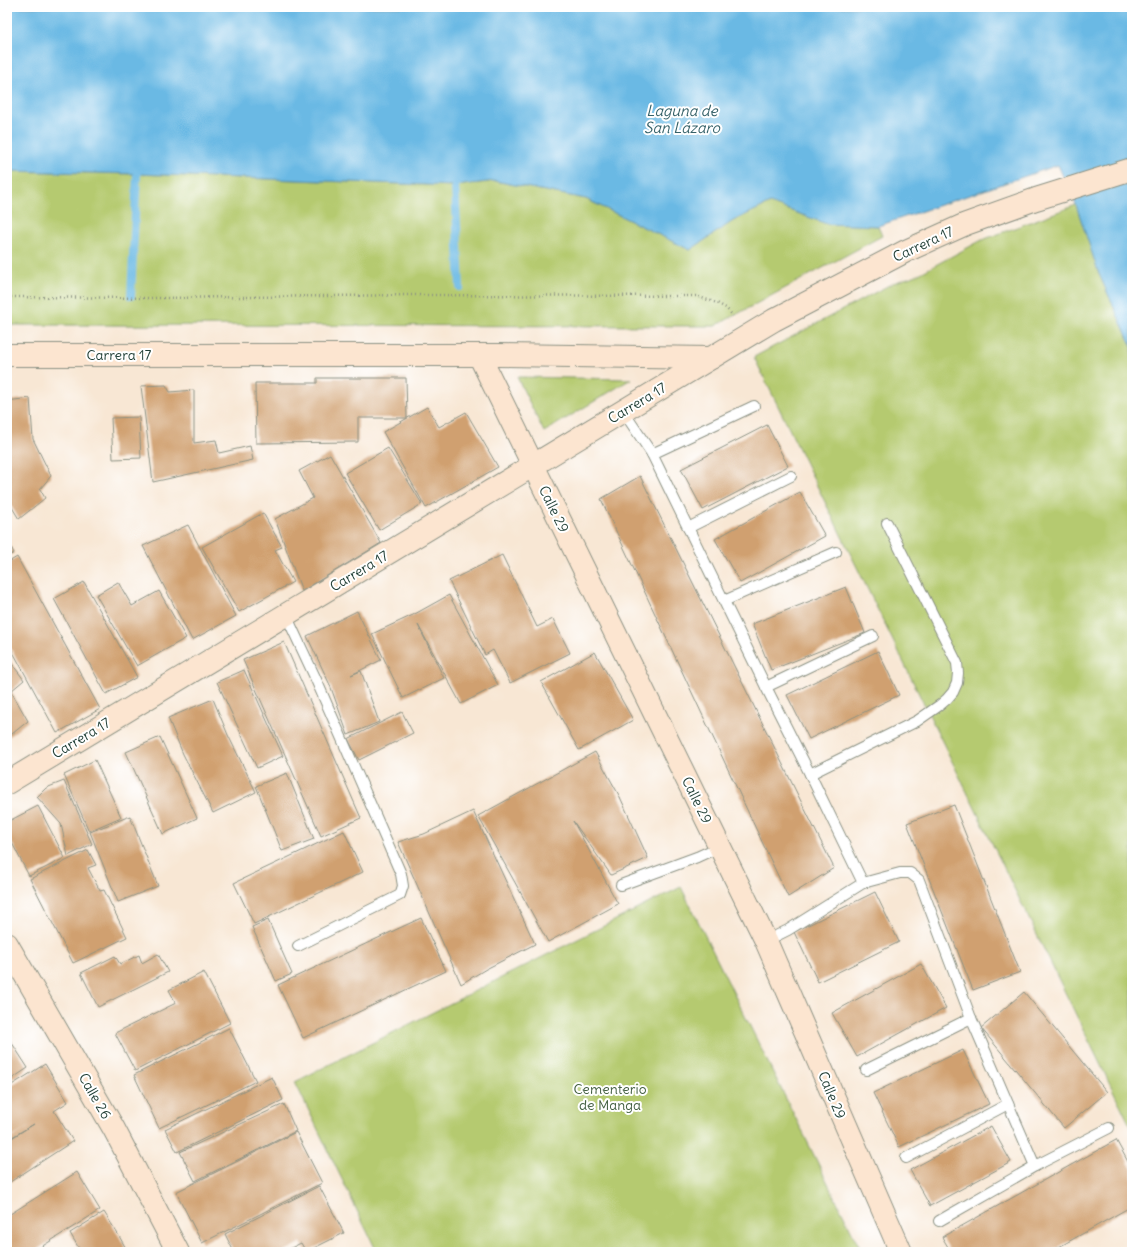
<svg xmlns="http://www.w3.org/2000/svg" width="1139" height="1259" viewBox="0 0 1139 1259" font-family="Delius,sans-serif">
<rect width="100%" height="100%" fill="#fff"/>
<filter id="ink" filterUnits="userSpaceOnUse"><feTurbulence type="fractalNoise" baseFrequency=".025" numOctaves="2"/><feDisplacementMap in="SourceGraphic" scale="8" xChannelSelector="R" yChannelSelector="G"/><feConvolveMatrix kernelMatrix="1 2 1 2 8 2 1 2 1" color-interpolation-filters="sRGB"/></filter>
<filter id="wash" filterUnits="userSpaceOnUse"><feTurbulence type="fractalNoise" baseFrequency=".012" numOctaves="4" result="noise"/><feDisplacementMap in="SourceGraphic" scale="16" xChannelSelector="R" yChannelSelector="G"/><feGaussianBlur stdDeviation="0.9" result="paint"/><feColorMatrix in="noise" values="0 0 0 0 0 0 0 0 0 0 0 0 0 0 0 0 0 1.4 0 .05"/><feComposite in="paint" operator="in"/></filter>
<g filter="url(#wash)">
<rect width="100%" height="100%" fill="#f8e7d4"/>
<g fill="#b5ca6f" stroke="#6a8452">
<path d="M 7,171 L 137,174 L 455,186 L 495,181 L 586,199 L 690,250 L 733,221 L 770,203 L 827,224 L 878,226 L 882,236 L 715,326 L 7,325 Z"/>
<path d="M 1076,205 L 1099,274 L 1132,347 L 1132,1129 L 754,357 L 893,283 L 917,275 L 982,240 Z"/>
<path d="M 517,377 L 631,379 L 544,432 Z"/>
<path d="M 681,887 L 862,1252 L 377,1252 L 295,1082 Z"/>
</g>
<path fill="#6ab9e4" stroke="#447b8c" d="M 7,7 L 1132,7 L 1132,347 L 1099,274 L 1076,205 L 1058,165 L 878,226 L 827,224 L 770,203 L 733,221 L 690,250 L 586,199 L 495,181 L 455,186 L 137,174 L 7,171 Z"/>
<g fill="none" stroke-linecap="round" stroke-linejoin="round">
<g stroke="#6ab9e4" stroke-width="8">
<path d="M 455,186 L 460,287"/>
<path d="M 131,296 L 137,174"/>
</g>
</g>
<g id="blocks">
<g fill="#d0a06f">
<path d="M 317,378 L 406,378 L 407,418 L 358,418 L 358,442 L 256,443 L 255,383 L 317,383 Z"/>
<path d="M 166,385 L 170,392 L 194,390 L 194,443 L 216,440 L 219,453 L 250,446 L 253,460 L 153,482 L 141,386 Z"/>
<path d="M 30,398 L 33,439 L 51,476 L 40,489 L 45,498 L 19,519 L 7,499 L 7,401 Z"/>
<path d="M 427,407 L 439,427 L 466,412 L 498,467 L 426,508 L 383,432 Z"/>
<path d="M 139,417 L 141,458 L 113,459 L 111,418 Z"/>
<path d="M 767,425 L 788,466 L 703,510 L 681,469 Z"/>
<path d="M 388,448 L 422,504 L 379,530 L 345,473 Z"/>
<path d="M 330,454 L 381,543 L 302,591 L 275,519 L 313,498 L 299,471 Z"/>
<path d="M 640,476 L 834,868 L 788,897 L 601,499 Z"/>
<path d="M 800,492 L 825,536 L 740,583 L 715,539 Z"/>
<path d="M 263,513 L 282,547 L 275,550 L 293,582 L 239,612 L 202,547 Z"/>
<path d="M 188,525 L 236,616 L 192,640 L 143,546 Z"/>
<path d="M 7,539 L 14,553 L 7,557 Z"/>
<path d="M 502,555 L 537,627 L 553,619 L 570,653 L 510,683 L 493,650 L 485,655 L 449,581 Z"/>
<path d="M 17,557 L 100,709 L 57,733 L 7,641 L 7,563 Z"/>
<path d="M 84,582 L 137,677 L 106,694 L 54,599 Z"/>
<path d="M 118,582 L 132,606 L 159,591 L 186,638 L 137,666 L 96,595 Z"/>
<path d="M 846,587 L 865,633 L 771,670 L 752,624 Z"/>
<path d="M 449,595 L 498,685 L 461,704 L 418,625 L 444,678 L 403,698 L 372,634 L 413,615 Z"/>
<path d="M 357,611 L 381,660 L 351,675 L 361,671 L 379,722 L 348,735 L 330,685 L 307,636 Z"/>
<path d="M 284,642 L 361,818 L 321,836 L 243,660 Z"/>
<path d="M 878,651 L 899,695 L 809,739 L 787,695 Z"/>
<path d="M 595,652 L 633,720 L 579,750 L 541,682 Z"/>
<path d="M 7,657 L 24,680 L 11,691 L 28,721 L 7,738 L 7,688 L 9,687 L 7,683 Z"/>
<path d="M 244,670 L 283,756 L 257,768 L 217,682 Z"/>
<path d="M 213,699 L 228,735 L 256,792 L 213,813 L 183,754 L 168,718 Z"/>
<path d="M 402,712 L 413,733 L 359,760 L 348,739 Z"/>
<path d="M 160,737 L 197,818 L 163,834 L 126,752 Z"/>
<path d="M 595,752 L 620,797 L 648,858 L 611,875 L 573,821 L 618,904 L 548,942 L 478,816 Z"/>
<path d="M 95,760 L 121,817 L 89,831 L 64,775 Z"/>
<path d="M 287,773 L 314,839 L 282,851 L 256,786 Z"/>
<path d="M 64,781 L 92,844 L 68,856 L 61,824 L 37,797 L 46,788 Z"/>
<path d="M 954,805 L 1020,972 L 973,990 L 907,823 Z"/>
<path d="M 38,806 L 65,858 L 29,876 L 7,833 L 7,822 Z"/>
<path d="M 473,811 L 535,944 L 486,969 L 461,984 L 398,842 L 424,834 Z"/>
<path d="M 130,816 L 158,886 L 118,902 L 90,832 Z"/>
<path d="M 344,831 L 363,872 L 254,924 L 234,883 Z"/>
<path d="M 88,850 L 96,865 L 88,868 L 100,891 L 104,890 L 127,937 L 73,963 L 30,879 Z"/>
<path d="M 875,892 L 899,942 L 818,982 L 794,932 Z"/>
<path d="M 421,918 L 446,971 L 303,1038 L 278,985 Z"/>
<path d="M 268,920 L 292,974 L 276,981 L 252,927 Z"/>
<path d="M 158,954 L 168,972 L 98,1007 L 81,973 L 115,956 L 120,964 L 139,955 L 142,963 Z"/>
<path d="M 921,964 L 946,1008 L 857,1057 L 832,1013 Z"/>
<path d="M 204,972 L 230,1023 L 135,1071 L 115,1033 L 176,1003 L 169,990 Z"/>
<path d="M 1024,992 L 1107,1092 L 1064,1128 L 981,1028 Z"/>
<path d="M 229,1028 L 256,1081 L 159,1128 L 134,1075 Z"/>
<path d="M 8,1037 L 28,1068 L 7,1082 L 7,1038 Z"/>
<path d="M 963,1050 L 989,1104 L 899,1147 L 873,1093 Z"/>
<path d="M 45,1064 L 68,1102 L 54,1111 L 73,1141 L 7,1184 L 7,1141 L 34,1124 L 7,1140 L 7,1088 Z"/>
<path d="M 272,1077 L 283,1100 L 177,1152 L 165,1129 Z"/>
<path d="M 284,1104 L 296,1131 L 195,1181 L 180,1152 Z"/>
<path d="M 991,1126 L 1011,1162 L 930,1206 L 910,1170 Z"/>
<path d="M 296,1132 L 322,1183 L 202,1243 L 176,1192 Z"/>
<path d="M 1116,1140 L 1132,1169 L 1132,1206 L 1050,1252 L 951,1252 L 942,1237 Z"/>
<path d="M 77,1172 L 100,1210 L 33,1252 L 7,1252 L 7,1216 Z"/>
<path d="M 319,1186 L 344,1233 L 306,1252 L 301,1243 L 283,1252 L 234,1252 L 225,1234 Z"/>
<path d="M 104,1212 L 119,1236 L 128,1252 L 81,1252 L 70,1233 Z"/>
</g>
</g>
</g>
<g filter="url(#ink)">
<use href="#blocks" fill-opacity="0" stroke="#8c9284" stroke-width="1"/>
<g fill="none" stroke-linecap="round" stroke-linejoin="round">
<defs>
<g id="lane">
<path d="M 623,411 L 652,454 L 766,687 L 810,774 L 863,883 L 788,930 L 766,941"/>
<path d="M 652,454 L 754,406"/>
<path d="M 688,528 L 791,476"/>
<path d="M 724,601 L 836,552"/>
<path d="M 286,615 L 314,675 L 401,874 L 403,886 L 400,895 L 298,946"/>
<path d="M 766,687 L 873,636"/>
<path d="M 810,774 L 917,721 L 940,705 L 947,699 L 953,692 L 957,683 L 958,673 L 957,663 L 887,523"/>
<path d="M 863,883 L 900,873 L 910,873 L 919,880 L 971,1018 L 1035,1166"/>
<path d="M 621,885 L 697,857 L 719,847"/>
<path d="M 866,1070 L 971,1018"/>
<path d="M 906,1158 L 1008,1104"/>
<path d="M 939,1221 L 1035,1166 L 1109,1128"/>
</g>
<g id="secondary">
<path d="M 7,355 L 497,355 L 711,358"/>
<path d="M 479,355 L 766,941 L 901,1252"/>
<path d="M 7,783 L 774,320 L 906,251 L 966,224 L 1036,199 L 1132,169"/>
<path d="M 7,944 L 114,1129 L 178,1252"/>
</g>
</defs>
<use href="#lane" stroke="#8c9284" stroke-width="12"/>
<use href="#secondary" stroke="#8c9284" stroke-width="24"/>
<path stroke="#8c9284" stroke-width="2.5" stroke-dasharray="1 3" stroke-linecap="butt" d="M 7,297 L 158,298 L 412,295 L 696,296 L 717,303 L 726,308 L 733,316"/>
<use href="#lane" stroke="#fff" stroke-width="10"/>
<use href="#secondary" stroke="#fce5d0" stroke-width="22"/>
</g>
</g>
<g text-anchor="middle" stroke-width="4" stroke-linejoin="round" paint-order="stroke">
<g font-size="14" fill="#1f3d34" stroke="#fff">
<text transform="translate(923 244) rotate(-25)" y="5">Carrera 17</text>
<text x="119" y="360">Carrera 17</text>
<text transform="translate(637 403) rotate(-31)" y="5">Carrera 17</text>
<text transform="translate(554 509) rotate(64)" y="5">Calle 29</text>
<text transform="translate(359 571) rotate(-31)" y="5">Carrera 17</text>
<text transform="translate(81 738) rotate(-31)" y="5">Carrera 17</text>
<text transform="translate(697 800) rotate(64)" y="5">Calle 29</text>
<text transform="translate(832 1095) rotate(67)" y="5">Calle 29</text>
<text transform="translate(95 1096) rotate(60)" y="5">Calle 26</text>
</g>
<g font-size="14" fill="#446043" stroke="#fff">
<text x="610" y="1094">Cementerio<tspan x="610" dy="16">de Manga</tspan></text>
</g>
<g font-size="15" font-style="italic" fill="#366269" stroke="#fff">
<text x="682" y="116">Laguna de<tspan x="682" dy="17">San Lázaro</tspan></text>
</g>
</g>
<rect width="1139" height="1259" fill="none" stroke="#fff" stroke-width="24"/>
</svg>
